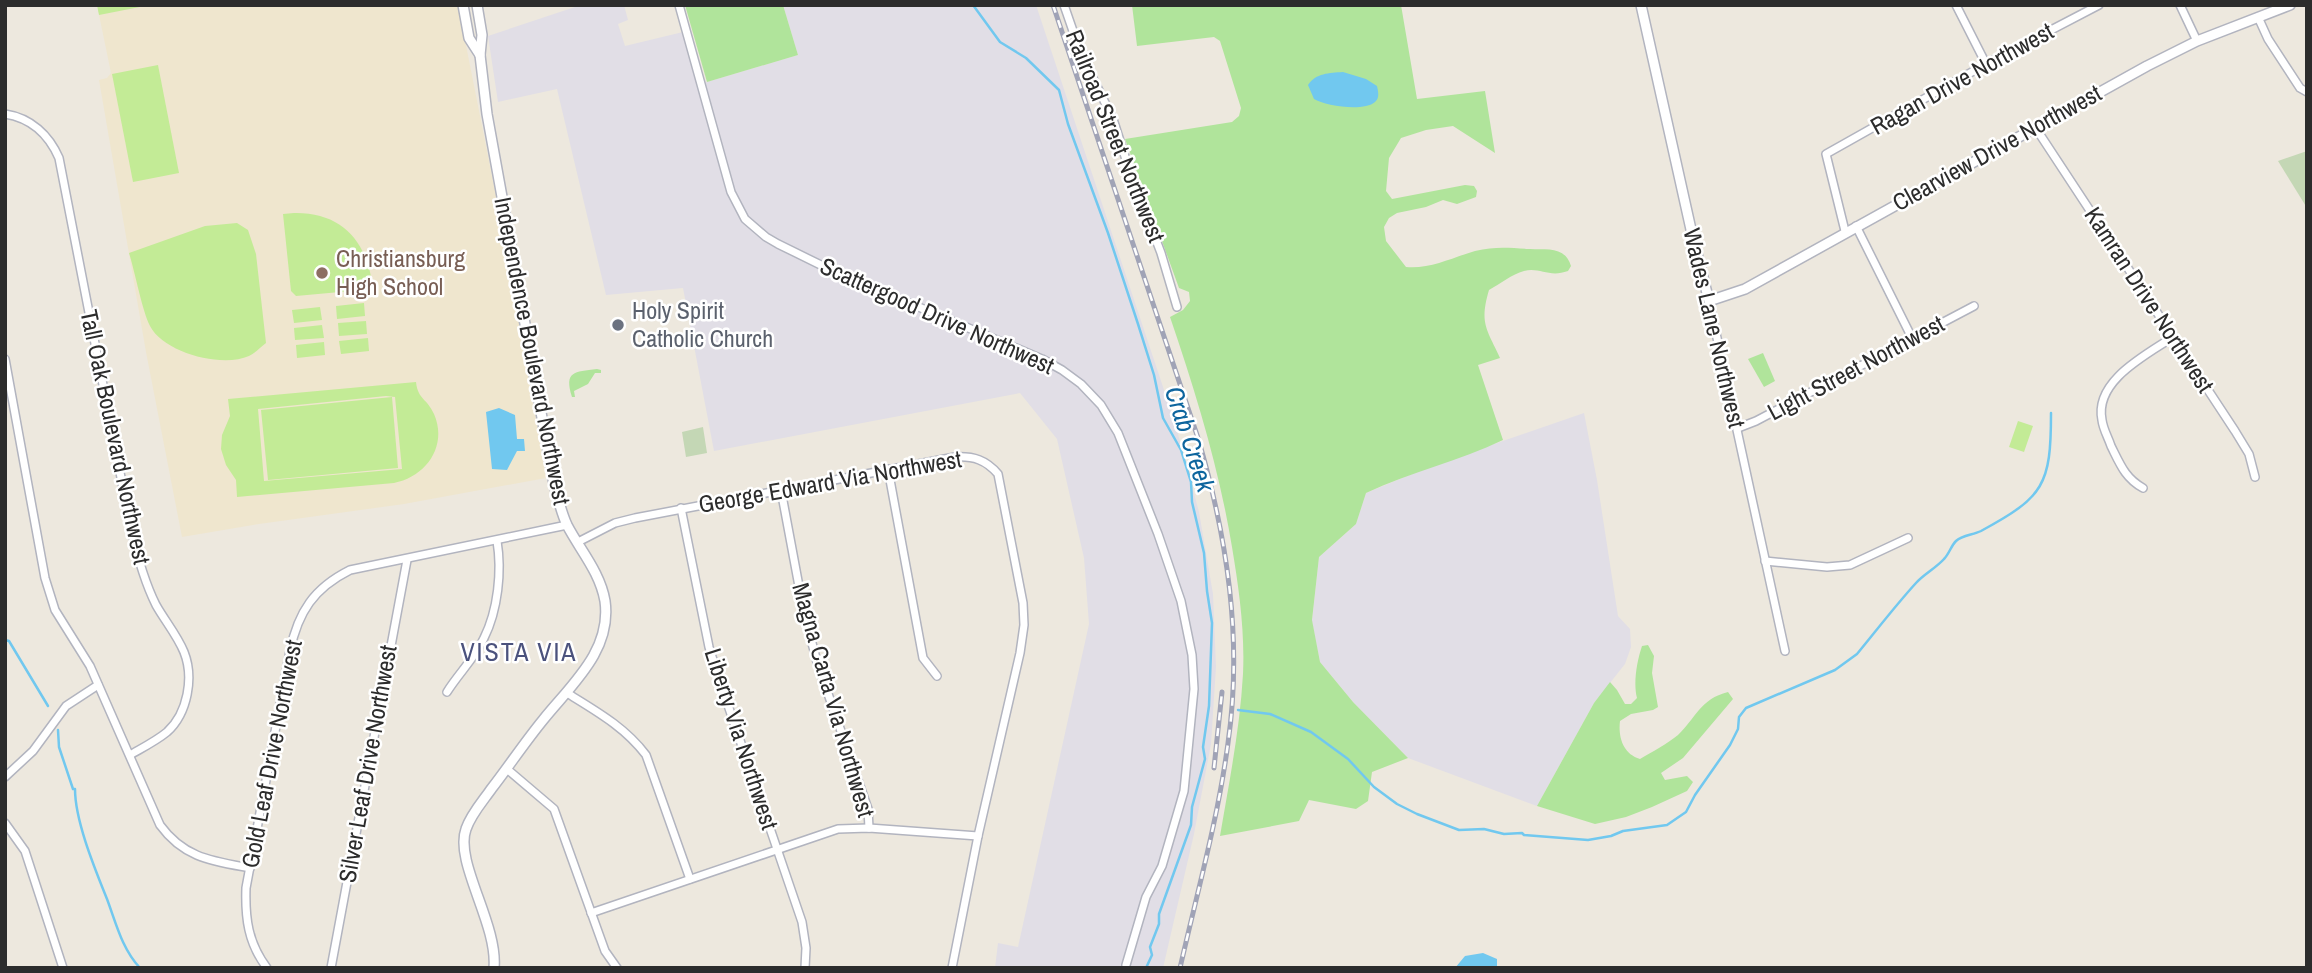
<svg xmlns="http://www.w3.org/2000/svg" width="2312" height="973" viewBox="0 0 2312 973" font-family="'Archivo Narrow',sans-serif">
<rect width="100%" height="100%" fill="#ede8de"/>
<g fill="#e1dee6">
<path d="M 581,5 L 624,5 L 628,20 L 618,24 L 625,46 L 683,32 L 697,85 L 798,55 L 783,5 L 1036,5 L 1175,423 L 1199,512 L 1213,594 L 1216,667 L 1211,744 L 1194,834 L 1163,968 L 995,968 L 998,943 L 1018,947 L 1089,624 L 1084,558 L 1057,439 L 1020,393 L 714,451 L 683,288 L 606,295 L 557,89 L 498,102 L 488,36 Z"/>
<path d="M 1584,413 L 1597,480 L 1618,616 L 1630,629 L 1631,647 L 1625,664 L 1594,703 L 1537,806 L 1408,758 L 1353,702 L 1320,662 L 1312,621 L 1319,557 L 1356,524 L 1366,493 L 1436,464 Z"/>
</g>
<path fill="#efe6ce" d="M 97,5 L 458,5 L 508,257 L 546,478 L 404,504 L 259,524 L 182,537 L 146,352 L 99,80 L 107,78 L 111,73 Z"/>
<g fill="#b0e49b">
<path d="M 685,5 L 783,5 L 798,55 L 707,82 Z"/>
<path d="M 1132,5 L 1401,5 L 1417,99 L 1485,91 L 1495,153 L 1453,126 L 1426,130 L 1401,138 L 1389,158 L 1386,191 L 1392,199 L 1465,185 L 1474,186 L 1477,191 L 1476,197 L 1457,204 L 1443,200 L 1426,207 L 1397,213 L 1389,218 L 1384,227 L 1386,241 L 1406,267 C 1431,269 1451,258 1475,251 C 1496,246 1510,248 1530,249 C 1547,250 1565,246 1571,266 L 1568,271 C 1549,278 1540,267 1524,271 C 1512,274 1500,284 1489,290 C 1479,324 1487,329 1500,358 L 1478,365 L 1503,440 C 1459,461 1411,472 1366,493 L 1356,524 L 1319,557 L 1312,620 L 1320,662 L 1353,702 L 1408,758 L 1372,772 L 1368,801 L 1356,809 L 1309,800 L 1299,821 L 1220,836 C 1229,783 1240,728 1243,674 C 1245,631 1239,589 1232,547 C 1219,468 1196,393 1170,317 L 1183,310 L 1190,301 L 1189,292 L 1179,288 L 1125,139 L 1232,122 L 1239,116 L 1241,108 L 1220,41 L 1214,37 L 1137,46 Z"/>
<path d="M 1763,353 L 1775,381 L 1764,387 L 1748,359 Z"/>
<path d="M 597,369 L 601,370 L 601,373 L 595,373 L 588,384 L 574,391 L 575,397 L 572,397 C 564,371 574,372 597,369 Z"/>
<path d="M 1648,645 L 1654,656 L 1652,673 L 1658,707 L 1653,710 L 1631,714 L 1620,721 C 1618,737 1623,754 1640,759 C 1652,752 1667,744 1678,735 C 1696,718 1700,699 1728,692 L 1733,699 L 1683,758 L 1661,773 L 1665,780 L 1687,776 L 1693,782 L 1687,791 L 1652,807 L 1626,817 L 1595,824 L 1537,806 L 1594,703 L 1610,682 L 1617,690 L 1625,704 L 1631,704 L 1637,698 C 1633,683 1637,661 1642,646 Z"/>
</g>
<g fill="#c4d7b5">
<path d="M 2307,151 L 2307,208 L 2278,161 Z"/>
<path d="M 703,427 L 707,453 L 686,457 L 682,432 Z"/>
</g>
<g fill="#c3eb96" fill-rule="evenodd">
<path d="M 97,5 L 150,5 L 99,15 Z"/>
<path d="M 158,65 L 179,173 L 133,182 L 112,74 Z"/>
<path d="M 294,213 C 343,212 368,243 373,289 L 296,296 L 291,291 L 283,214 Z"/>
<path d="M 237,223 L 248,230 L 256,254 L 266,343 C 261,347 255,353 249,356 C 222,368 164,353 150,326 C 142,310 135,272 129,253 L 205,226 Z"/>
<path d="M 364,303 L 365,316 L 337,319 L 336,306 Z"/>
<path d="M 320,307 L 322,320 L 294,323 L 292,310 Z"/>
<path d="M 366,321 L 367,334 L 339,336 L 338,323 Z"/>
<path d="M 322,325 L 324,338 L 295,340 L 294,328 Z"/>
<path d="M 368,338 L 369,351 L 341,354 L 339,341 Z"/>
<path d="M 324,342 L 325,355 L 297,358 L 296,345 Z"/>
<path d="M 416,382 C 418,400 427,398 434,414 C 448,446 426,477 394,483 L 237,497 L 236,480 L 226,465 L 221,449 L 222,435 L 230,416 L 228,399 ZM 386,396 L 395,397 L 402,469 L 264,481 L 258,409 Z"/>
<path d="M 392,397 L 398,468 L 268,480 L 261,410 Z"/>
<path d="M 2018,421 L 2033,426 L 2024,452 L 2009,447 Z"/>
</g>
<g fill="#71c8ef">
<path d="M 1343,72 L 1366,79 L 1377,86 C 1378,91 1380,98 1375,102 C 1364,112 1325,106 1314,99 L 1308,85 C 1316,73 1329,73 1343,72 Z"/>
<path d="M 499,408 L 515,415 L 517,439 L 524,439 L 525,451 L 517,451 L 507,470 L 492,469 L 486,412 Z"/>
<path d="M 1483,953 L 1497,959 L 1497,968 L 1455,968 L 1465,956 Z"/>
</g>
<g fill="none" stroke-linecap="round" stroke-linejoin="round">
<g stroke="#71c8ef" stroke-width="2.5">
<path d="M 973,5 L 1000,42 L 1026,58 L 1059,90 L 1068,124 L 1108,233 L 1138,324 L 1154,375 L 1163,418 L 1181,450 L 1191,482 L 1192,502 L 1204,553 L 1207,591 L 1212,623 L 1209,706 L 1203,747 L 1205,759 L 1192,807 L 1191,825 L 1159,914 L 1159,924 L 1150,947 L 1152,955 L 1146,968"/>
<path d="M 5,640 L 9,641 L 48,706"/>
<path d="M 1238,710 L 1270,714 L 1311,732 L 1348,759 L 1374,787 L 1397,804 L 1417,814 L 1459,830 L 1484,829 L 1504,834 L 1522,833 L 1524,835 L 1588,840 L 1611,836 L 1623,831 L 1667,825 L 1686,812 L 1695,795 L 1730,745 L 1738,729 L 1739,717 L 1746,708 L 1835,670 L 1857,654 C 1876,631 1895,606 1916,583 C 1924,574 1936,568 1944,559 C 1949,554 1951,546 1956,541 C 1962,535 1973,535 1981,531 C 2044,497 2051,485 2051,413"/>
<path d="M 58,730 L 59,747 L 73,789 L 75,789 C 75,821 95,869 107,899 C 116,923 122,949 140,968"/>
</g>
<defs>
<g id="minor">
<path d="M 679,5 L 731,192 L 745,219 L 766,237 L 778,244 L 831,270 L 1042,359 L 1062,370 L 1081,384 L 1101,405 L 1118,433 L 1158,534 L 1181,601 L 1192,655 L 1194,689 L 1184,791 L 1162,866 L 1146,897 L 1126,965"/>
<path d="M 1064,5 L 1081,54 L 1113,119 L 1129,169 L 1161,253 L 1177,307"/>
<path d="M 1956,5 L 1986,64"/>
<path d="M 2180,5 L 2197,41"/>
<path d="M 2258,17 L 2268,39 L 2300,88 L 2307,92"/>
<path d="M 5,114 C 31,118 49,135 59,158 L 131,529 C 137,555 144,581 156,605 C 165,621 177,635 184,652 C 194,677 188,713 167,732 C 156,741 142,748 130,755"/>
<path d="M 2035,127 L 2235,431 L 2249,454 L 2255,477"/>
<path d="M 1856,226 L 1912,338"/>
<path d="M 1845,231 L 1826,154 L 1986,64 L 2099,5"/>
<path d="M 1709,301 L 1785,651"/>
<path d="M 5,359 L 45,578 L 55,610 L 90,666 L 160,825 C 184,858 212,861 250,868"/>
<path d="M 1738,428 L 1756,421 L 1974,306"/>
<path d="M 888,469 L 923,658 L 937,676"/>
<path d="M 2143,488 C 2125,478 2120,464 2111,446 C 2108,437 2103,429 2102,420 C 2094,381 2146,355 2173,337"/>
<path d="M 781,490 L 804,613 L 817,662 L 868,809 L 869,828"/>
<path d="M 681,508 L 709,647 L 717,673 L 802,922 L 806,948 L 805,968"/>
<path d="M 578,542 L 615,523 L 635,518 L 955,457 C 974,456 986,460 998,474 L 1023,603 L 1024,625 L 1020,653 L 978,836 L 952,968"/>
<path d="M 1765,561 L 1827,567 L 1850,565 L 1908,538"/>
<path d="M 447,692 C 458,674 475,658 484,638 C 498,610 502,571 497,541"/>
<path d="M 567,693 C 596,711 625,727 646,755 L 690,879"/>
<path d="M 507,769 L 554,809 L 605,951 L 617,968"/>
<path d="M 5,777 L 33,751 L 66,706 L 98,685"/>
<path d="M 5,823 L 25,851 L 63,968"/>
<path d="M 591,913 L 838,829 L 869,828 L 978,836"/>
<path d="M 267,968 C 248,943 245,918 246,888 L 290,651 C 298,612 314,588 350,570 L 567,525"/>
<path d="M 331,968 L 407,560"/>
</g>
<g id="tertiary">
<path d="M 463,5 L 469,38 L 480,55"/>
<path d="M 477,5 L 482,35 L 480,55 L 487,114 L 554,484 C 558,498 561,512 567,525 C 580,550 600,572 605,601 C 612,651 571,685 543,720 C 525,742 509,766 492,788 C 483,801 471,814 466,829 C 454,862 498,924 494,968"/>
<path d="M 1641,5 L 1692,234 L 1709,301 L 1745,289 L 2147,66 L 2197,41 L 2290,5"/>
</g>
</defs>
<use href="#minor" stroke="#b2b4bf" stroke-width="10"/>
<use href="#tertiary" stroke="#b2b4bf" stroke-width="12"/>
<use href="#minor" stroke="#fff" stroke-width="7"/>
<use href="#tertiary" stroke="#fff" stroke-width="9"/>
<defs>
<g id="rail">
<path d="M 1053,5 L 1198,438 C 1227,537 1243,639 1228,743 C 1218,819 1197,893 1180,968"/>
<path d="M 1214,768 L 1222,692"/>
</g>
</defs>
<use href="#rail" stroke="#a0a3b6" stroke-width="5"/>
<use href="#rail" stroke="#fff" stroke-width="2.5" stroke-dasharray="8" stroke-linecap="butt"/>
</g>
<circle fill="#8d6e63" stroke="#fff" stroke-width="2.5" cx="322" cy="273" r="7"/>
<circle fill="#6b7280" stroke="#fff" stroke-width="2.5" cx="618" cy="325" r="7"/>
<g text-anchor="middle" stroke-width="5" stroke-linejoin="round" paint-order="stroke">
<g font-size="24" fill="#2c2c2c" stroke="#fff">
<text transform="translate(1962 79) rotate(-29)" y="8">Ragan Drive Northwest</text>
<text transform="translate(1115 136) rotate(68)" y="8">Railroad Street Northwest</text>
<text transform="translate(1997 148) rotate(-29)" y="8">Clearview Drive Northwest</text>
<text transform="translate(2149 300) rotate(57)" y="8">Kamran Drive Northwest</text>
<text transform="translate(937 316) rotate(24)" y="8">Scattergood Drive Northwest</text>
<text transform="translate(1714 328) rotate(77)" y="8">Wades Lane Northwest</text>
<text transform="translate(532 351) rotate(79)" y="8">Independence Boulevard Northwest</text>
<text transform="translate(1856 368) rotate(-28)" y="8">Light Street Northwest</text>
<text transform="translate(115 437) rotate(78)" y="8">Tall Oak Boulevard Northwest</text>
<text transform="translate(830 482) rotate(-10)" y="8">George Edward Via Northwest</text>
<text transform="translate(833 700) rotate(74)" y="8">Magna Carta Via Northwest</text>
<text transform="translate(741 739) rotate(72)" y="8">Liberty Via Northwest</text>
<text transform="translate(272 754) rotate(-79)" y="8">Gold Leaf Drive Northwest</text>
<text transform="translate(368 764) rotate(-80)" y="8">Silver Leaf Drive Northwest</text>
</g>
<g font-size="24" fill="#785e54" stroke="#fff" text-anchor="start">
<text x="336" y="267">Christiansburg<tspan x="336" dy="28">High School</tspan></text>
</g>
<g font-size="24" fill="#5b616d" stroke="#fff" text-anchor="start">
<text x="632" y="319">Holy Spirit<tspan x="632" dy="28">Catholic Church</tspan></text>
</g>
<g font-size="26" font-style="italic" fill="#0d659e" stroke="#fff">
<text transform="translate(1190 439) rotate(72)" y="9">Crab Creek</text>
</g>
<g font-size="26" letter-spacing="2" fill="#4b527d" stroke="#fff">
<text x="519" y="661">VISTA VIA</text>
</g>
</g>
<rect width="2312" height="973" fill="none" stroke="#2c2c2c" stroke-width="14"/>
</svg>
